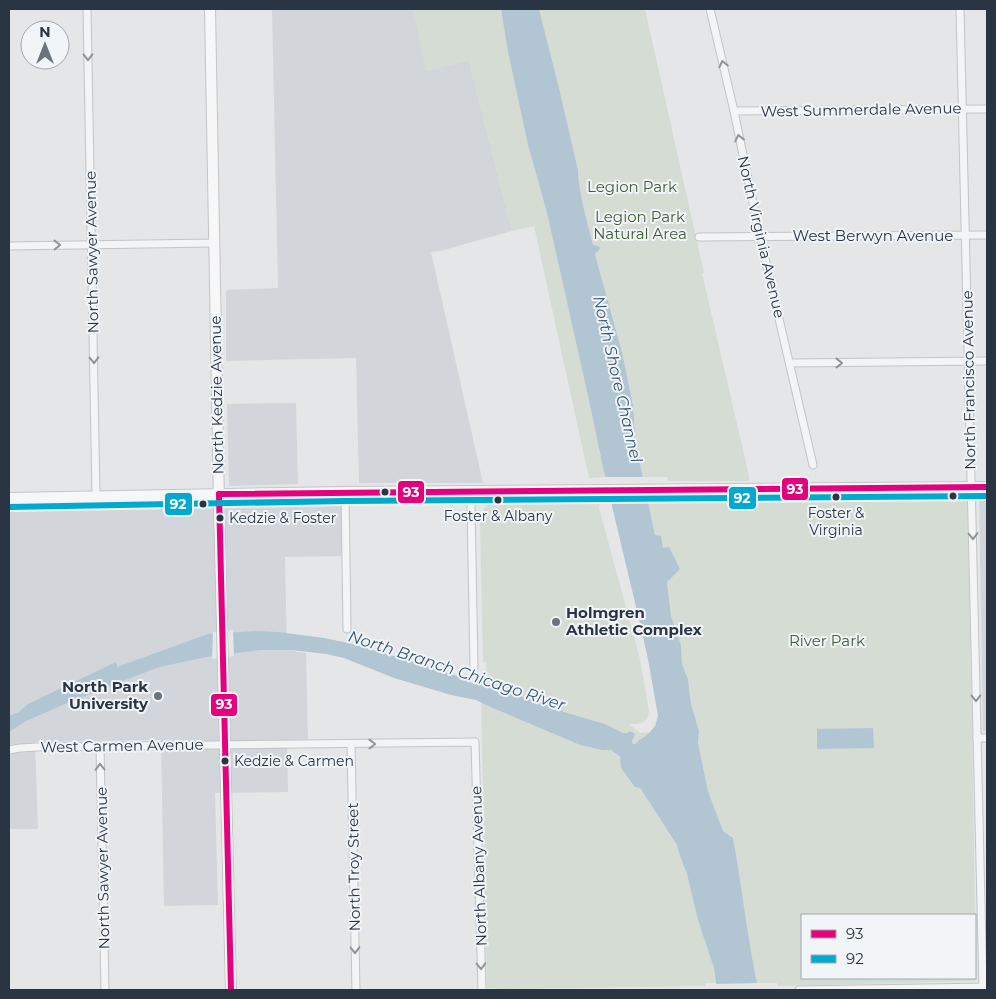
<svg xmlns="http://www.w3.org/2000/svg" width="996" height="999" viewBox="0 0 996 999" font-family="Montserrat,sans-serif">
<rect width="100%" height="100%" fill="#e4e6e8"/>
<g fill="#d2d6db">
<path d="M 272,9 L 482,9 L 469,61 L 512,231 L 440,251 L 431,252 L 483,483 L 359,483 L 356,358 L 226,361 L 226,290 L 278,288 Z"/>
<path d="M 296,403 L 298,484 L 229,486 L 227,404 Z"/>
<path d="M 979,498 L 987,498 L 987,731 L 983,731 Z"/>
<path d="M 346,500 L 347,556 L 285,557 L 287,650 L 306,653 L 308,739 L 287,740 L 288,792 L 215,793 L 218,905 L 164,906 L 161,740 L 35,742 L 38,829 L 9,829 L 9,506 Z"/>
</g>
<g fill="#d5dcd4" fill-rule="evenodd">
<path d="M 413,9 L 501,9 L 508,52 L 528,145 L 547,213 L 588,396 L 605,477 L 589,478 L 534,226 L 512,231 L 469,61 L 426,71 Z"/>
<path d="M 539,9 L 645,9 L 704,273 L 702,273 L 749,476 L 749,481 L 668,481 L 667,477 L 643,477 L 636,446 L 633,405 L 622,352 L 595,253 L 596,245 L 593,245 C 587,220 579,196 578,170 L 559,88 Z"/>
<path d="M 960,494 L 964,495 L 967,497 L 972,726 L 976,979 L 974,981 L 777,986 L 777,983 L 757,983 C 747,935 742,886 733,838 L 723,831 L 708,791 L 698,743 L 699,731 L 691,704 L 688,679 L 682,664 L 681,645 L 671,616 L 661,536 L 655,535 L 648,502 L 673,502 L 673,498 ZM 802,915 L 975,915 L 975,978 L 802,978 Z"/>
<path d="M 600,502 L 599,508 L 640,659 L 649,711 L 648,716 L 644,722 L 637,724 L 629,724 L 640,733 L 650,732 C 645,737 639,739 635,744 L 633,744 L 632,741 L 634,733 L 630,731 L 627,733 L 623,733 L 605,724 L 564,712 L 549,705 L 480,685 L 480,678 L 487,679 L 486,662 L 483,662 L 480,521 L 484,521 L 484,509 L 489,504 Z"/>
<path d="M 481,701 L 488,706 L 580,745 L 602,750 L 611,750 L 620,758 L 677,845 L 680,856 L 687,874 L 714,968 L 716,983 L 705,983 L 705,986 L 504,989 L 488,988 L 487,987 Z"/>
</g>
<g fill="#b2c5d3">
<path d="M 501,9 L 539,9 L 559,88 L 578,170 C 579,195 587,220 593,245 L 599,246 L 600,249 L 595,254 L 622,352 L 633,405 L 636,446 L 643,477 L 636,477 L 642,502 L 648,502 L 655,535 L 661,536 L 663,548 L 669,547 L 680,569 L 667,582 L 671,616 L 681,645 L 682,664 L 688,679 L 691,704 L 699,731 L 698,743 L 708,791 L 723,831 L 733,838 C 742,886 747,935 757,983 L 718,990 L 716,983 L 714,968 L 698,920 L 687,874 L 680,856 L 677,845 L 640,788 L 635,787 L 621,768 L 620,757 L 611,750 L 602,750 L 580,745 L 488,706 L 476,700 L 451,695 L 394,678 L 344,658 L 326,654 L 291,650 L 260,650 L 207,657 L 159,667 L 120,682 L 65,704 L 26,721 L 9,732 L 9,716 L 19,712 L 28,704 L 116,662 L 117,667 L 208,634 L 258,631 L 278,632 L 324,638 L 349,643 L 421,664 L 457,676 L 472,683 L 504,691 L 549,705 L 564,712 L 605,724 L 623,733 L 627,733 L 630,731 L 634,733 L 635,735 L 632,741 L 633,744 L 635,744 L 639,740 L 644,737 L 650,732 L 655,726 L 658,716 L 649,664 L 642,632 L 611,502 L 618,502 L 613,477 L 605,477 L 588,396 L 547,213 L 528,145 L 508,52 Z"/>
<path d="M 873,728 L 874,748 L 817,749 L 817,729 Z"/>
</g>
<g fill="#e4e6e8">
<path d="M 603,477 L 645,477 L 644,479 L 639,479 L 644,500 L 649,500 L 650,502 L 608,502 L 610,500 L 615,500 L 611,480 L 605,480 Z"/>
<path d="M 233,630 L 234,656 L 212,659 L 213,632 Z"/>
<path d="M 760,983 L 762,990 L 716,990 L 714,984 Z"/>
</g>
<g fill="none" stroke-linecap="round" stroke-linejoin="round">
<defs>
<g id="minor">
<path d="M 87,9 L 96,496"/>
<path d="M 710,9 L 734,111 L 760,237 L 813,465"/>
<path d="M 960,9 L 983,990"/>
<path d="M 734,111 L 987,109"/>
<path d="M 699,237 L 987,235"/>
<path d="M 9,246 L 214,243"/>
<path d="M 790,363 L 987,361"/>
<path d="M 345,492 L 347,629"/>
<path d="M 468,492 L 471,505 L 474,667"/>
<path d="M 977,738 L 987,738"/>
<path d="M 351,744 L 356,990"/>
<path d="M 100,746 L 105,990"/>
<path d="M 9,750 L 20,748 L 37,747 L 475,742 L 482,990"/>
<path d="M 799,990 L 987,987"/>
</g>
<g id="secondary">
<path d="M 210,9 L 219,505 L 231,990"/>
<path d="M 9,498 L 345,492 L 987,487"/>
</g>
</defs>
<use href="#minor" stroke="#c2c4c6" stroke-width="9"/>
<use href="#secondary" stroke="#c2c4c6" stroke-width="12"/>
<use href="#minor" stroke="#f3f4f6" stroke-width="7"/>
<use href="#secondary" stroke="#f7f7f7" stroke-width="10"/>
<defs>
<g id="bus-1">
<path d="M 219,494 L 987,487"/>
<path d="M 219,494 L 231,990"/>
</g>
<path id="bus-2" d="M 9,507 L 345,501 L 987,496"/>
</defs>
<use href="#bus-1" stroke="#f2f5f8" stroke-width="10"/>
<use href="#bus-2" stroke="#f2f5f8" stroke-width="10"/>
<use href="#bus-1" stroke="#e5007d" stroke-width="6"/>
<use href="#bus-2" stroke="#00a9ce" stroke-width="6"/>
</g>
<defs><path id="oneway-chevron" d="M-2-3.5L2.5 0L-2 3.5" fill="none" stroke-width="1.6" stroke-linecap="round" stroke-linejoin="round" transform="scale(1.25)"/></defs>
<g stroke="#8e949c">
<use href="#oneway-chevron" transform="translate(88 57) rotate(89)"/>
<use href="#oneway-chevron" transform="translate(723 64) rotate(-103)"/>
<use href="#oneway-chevron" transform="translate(739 138) rotate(-102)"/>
<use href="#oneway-chevron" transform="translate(57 245) rotate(-1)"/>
<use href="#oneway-chevron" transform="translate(94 360) rotate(89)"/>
<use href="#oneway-chevron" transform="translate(839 363)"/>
<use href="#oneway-chevron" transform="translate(973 536) rotate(89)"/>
<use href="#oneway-chevron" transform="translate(976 698) rotate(89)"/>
<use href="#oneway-chevron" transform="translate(372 744) rotate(-1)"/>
<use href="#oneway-chevron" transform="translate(100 767) rotate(-91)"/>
<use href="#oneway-chevron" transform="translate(355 950) rotate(89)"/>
<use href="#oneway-chevron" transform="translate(481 966) rotate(88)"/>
</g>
<g fill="#2a3543" stroke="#f2f5f8" stroke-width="2">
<circle cx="385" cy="492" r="4.5"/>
<circle cx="953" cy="496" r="4.5"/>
<circle cx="836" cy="497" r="4.5"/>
<circle cx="498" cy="500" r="4.5"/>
<circle cx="203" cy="504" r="4.5"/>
<circle cx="220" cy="518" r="4.5"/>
<circle cx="225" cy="761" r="4.5"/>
</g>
<g fill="#6b737d" stroke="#f2f5f8" stroke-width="2">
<circle cx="556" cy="622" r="5"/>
<circle cx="158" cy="696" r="5"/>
</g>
<g text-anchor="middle" stroke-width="4" stroke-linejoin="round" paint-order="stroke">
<g font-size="14" fill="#2a3543" stroke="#f2f5f8">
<text x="836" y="518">Foster &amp;<tspan x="836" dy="17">Virginia</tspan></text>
<text x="498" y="521">Foster &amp; Albany</text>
<text x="229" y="523" text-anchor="start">Kedzie &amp; Foster</text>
<text x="234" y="766" text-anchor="start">Kedzie &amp; Carmen</text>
</g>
<g font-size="15" fill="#2a3543" stroke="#f2f5f8">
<text transform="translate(861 110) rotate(-1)" y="5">West Summerdale Avenue</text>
<text x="873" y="241">West Berwyn Avenue</text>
<text transform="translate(761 237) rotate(77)" y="5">North Virginia Avenue</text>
<text transform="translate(92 252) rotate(-91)" y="5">North Sawyer Avenue</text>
<text transform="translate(969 380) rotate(-91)" y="5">North Francisco Avenue</text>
<text transform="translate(217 395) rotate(-91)" y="5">North Kedzie Avenue</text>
<text transform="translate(122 746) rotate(-1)" y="5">West Carmen Avenue</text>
<text transform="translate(479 866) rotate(-92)" y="5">North Albany Avenue</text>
<text transform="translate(354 867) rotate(-91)" y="5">North Troy Street</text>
<text transform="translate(103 868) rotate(-91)" y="5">North Sawyer Avenue</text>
</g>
<g font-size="15" fill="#425e37" stroke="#f2f5f8">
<text x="632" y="192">Legion Park</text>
<text x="640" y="222">Legion Park<tspan x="640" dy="17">Natural Area</tspan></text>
<text x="827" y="646">River Park</text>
</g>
<g font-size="15" font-weight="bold" fill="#2a3543" stroke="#f2f5f8" text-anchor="start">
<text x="566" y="618">Holmgren<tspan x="566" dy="17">Athletic Complex</tspan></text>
<text x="148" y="692" text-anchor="end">North Park<tspan x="148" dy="17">University</tspan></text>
</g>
<g font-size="16" font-style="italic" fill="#335777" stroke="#f2f5f8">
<text transform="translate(618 379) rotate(77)" y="6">North Shore Channel</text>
<text transform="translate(457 670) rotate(18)" y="6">North Branch Chicago River</text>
</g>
</g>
<g stroke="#f2f5f8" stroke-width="2">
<rect x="781" y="477" width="28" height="24" rx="5" fill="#e5007d"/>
<rect x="397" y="480" width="28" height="24" rx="5" fill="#e5007d"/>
<rect x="728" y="486" width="29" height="24" rx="5" fill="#00a9ce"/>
<rect x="164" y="492" width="29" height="24" rx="5" fill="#00a9ce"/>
<rect x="210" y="693" width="28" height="24" rx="5" fill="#e5007d"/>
</g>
<g font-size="14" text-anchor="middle" font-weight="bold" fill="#fff">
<text x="795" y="494">93</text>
<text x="411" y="497">93</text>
<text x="742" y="503">92</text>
<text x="178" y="509">92</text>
<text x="224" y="709">93</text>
</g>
<rect width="996" height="999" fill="none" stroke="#2a3543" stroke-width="20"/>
<rect x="801" y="914" width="175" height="65" fill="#f2f5f8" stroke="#a2a8b0"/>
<rect x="811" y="930" width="25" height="8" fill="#e5007d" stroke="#a2a8b0"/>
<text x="846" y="939" font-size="15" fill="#2a3543">93</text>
<rect x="811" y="955" width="25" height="8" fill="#00a9ce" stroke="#a2a8b0"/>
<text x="846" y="964" font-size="15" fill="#2a3543">92</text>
<g transform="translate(45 45)"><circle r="24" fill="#f2f5f8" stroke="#a2a8b0"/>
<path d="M0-4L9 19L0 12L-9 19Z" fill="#6b737d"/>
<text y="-8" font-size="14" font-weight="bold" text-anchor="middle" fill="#2a3543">N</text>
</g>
</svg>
